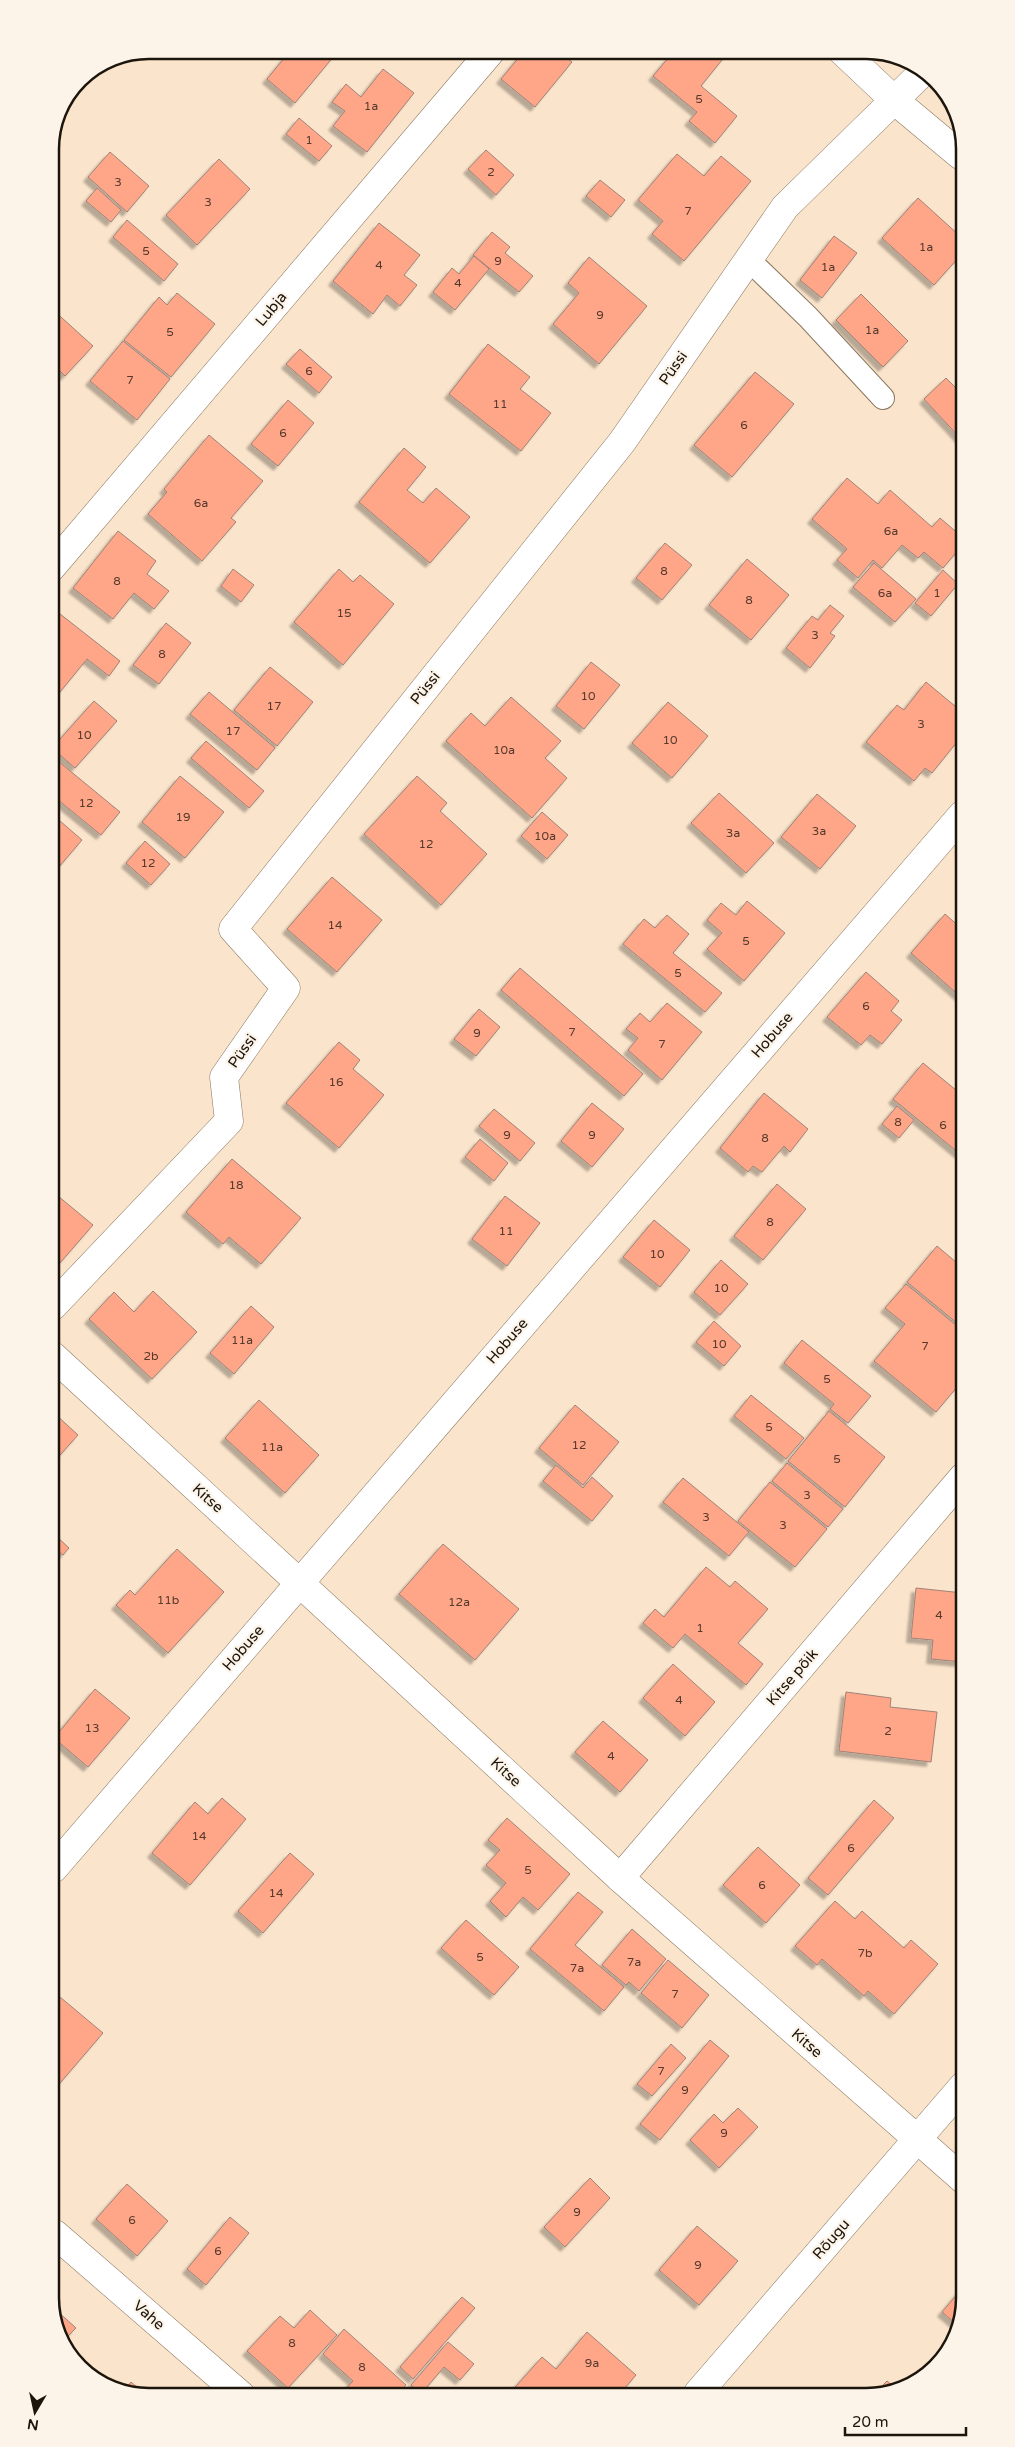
<svg xmlns="http://www.w3.org/2000/svg" width="1015" height="2447" viewBox="0 0 1015 2447" font-family="'Varela Round',sans-serif">
<defs>
<filter id="shadow"><feDropShadow dx="-4.5" dy="4.5" stdDeviation="1" flood-color="#0004"/></filter>
</defs>
<rect width="100%" height="100%" fill="#fae4cb"/>
<g fill="#ffa689" stroke="#a08278" filter="url(#shadow)">
<path d="M 291,50 L 339,50 L 295,103 L 267,79 Z"/>
<path d="M 525,50 L 557,50 L 572,62 L 535,107 L 501,79 Z"/>
<path d="M 675,50 L 730,50 L 701,86 L 737,116 L 715,143 L 689,121 L 697,112 L 653,76 Z"/>
<path d="M 383,69 L 414,93 L 367,152 L 333,126 L 345,111 L 332,102 L 346,84 L 361,97 Z"/>
<path d="M 299,118 L 332,146 L 319,161 L 286,134 Z"/>
<path d="M 486,150 L 514,175 L 496,195 L 468,169 Z"/>
<path d="M 110,152 L 149,186 L 127,212 L 88,177 Z"/>
<path d="M 677,154 L 704,176 L 721,156 L 751,181 L 684,261 L 652,234 L 663,221 L 638,200 Z"/>
<path d="M 219,159 L 250,189 L 197,245 L 166,215 Z"/>
<path d="M 600,180 L 625,200 L 611,217 L 586,196 Z"/>
<path d="M 97,188 L 121,210 L 111,222 L 86,201 Z"/>
<path d="M 918,198 L 960,236 L 960,256 L 934,285 L 882,238 Z"/>
<path d="M 127,220 L 178,264 L 164,281 L 113,237 Z"/>
<path d="M 379,223 L 420,255 L 404,275 L 417,285 L 400,306 L 387,295 L 373,314 L 333,281 Z"/>
<path d="M 492,232 L 510,247 L 505,253 L 533,276 L 519,292 L 473,255 Z"/>
<path d="M 834,236 L 857,253 L 822,298 L 800,280 Z"/>
<path d="M 474,256 L 489,269 L 455,310 L 433,292 L 452,268 L 459,274 Z"/>
<path d="M 589,257 L 647,306 L 599,364 L 553,324 L 579,293 L 568,283 Z"/>
<path d="M 177,293 L 215,324 L 171,377 L 124,340 L 159,297 L 167,305 Z"/>
<path d="M 861,294 L 908,341 L 883,367 L 836,320 Z"/>
<path d="M 51,308 L 93,346 L 65,376 L 51,362 Z"/>
<path d="M 123,341 L 170,379 L 137,420 L 90,381 Z"/>
<path d="M 488,344 L 530,377 L 520,389 L 551,413 L 521,451 L 449,394 Z"/>
<path d="M 300,349 L 332,377 L 319,393 L 286,364 Z"/>
<path d="M 755,372 L 794,404 L 732,477 L 694,445 Z"/>
<path d="M 946,378 L 961,393 L 961,439 L 924,399 Z"/>
<path d="M 288,400 L 314,423 L 278,466 L 251,444 Z"/>
<path d="M 209,435 L 263,481 L 231,518 L 236,522 L 202,561 L 148,514 L 167,492 L 164,489 Z"/>
<path d="M 404,448 L 426,467 L 407,490 L 423,503 L 436,488 L 470,517 L 430,563 L 359,502 Z"/>
<path d="M 847,478 L 878,504 L 890,490 L 932,527 L 940,518 L 961,536 L 961,547 L 943,568 L 924,552 L 918,558 L 902,545 L 882,568 L 873,560 L 858,578 L 837,560 L 847,549 L 812,519 Z"/>
<path d="M 118,531 L 156,561 L 147,574 L 169,591 L 154,609 L 134,593 L 113,619 L 73,588 Z"/>
<path d="M 665,543 L 692,565 L 662,600 L 636,578 Z"/>
<path d="M 747,559 L 789,595 L 751,640 L 709,605 Z"/>
<path d="M 874,563 L 916,599 L 895,622 L 853,587 Z"/>
<path d="M 233,569 L 254,585 L 241,602 L 221,586 Z"/>
<path d="M 339,569 L 353,582 L 360,575 L 394,604 L 343,665 L 294,622 Z"/>
<path d="M 943,570 L 958,584 L 931,616 L 915,603 Z"/>
<path d="M 830,605 L 844,616 L 830,633 L 835,636 L 810,668 L 786,648 L 812,616 L 818,620 Z"/>
<path d="M 55,610 L 120,661 L 109,676 L 87,659 L 56,697 L 51,694 L 51,615 Z"/>
<path d="M 166,623 L 191,643 L 159,684 L 133,665 Z"/>
<path d="M 591,662 L 620,685 L 584,729 L 556,706 Z"/>
<path d="M 270,667 L 313,702 L 277,746 L 234,710 Z"/>
<path d="M 926,682 L 961,711 L 961,737 L 932,773 L 925,768 L 914,781 L 866,742 L 897,705 L 904,710 Z"/>
<path d="M 209,692 L 275,748 L 257,770 L 190,714 Z"/>
<path d="M 511,697 L 561,741 L 545,758 L 567,778 L 532,818 L 446,741 L 471,713 L 485,726 Z"/>
<path d="M 94,701 L 117,721 L 75,768 L 52,748 Z"/>
<path d="M 668,702 L 708,736 L 672,778 L 632,743 Z"/>
<path d="M 206,741 L 264,791 L 249,808 L 191,758 Z"/>
<path d="M 52,756 L 120,812 L 101,835 L 52,795 L 56,787 L 52,783 Z"/>
<path d="M 180,776 L 224,812 L 185,858 L 142,822 Z"/>
<path d="M 417,776 L 447,803 L 440,811 L 487,854 L 441,905 L 364,834 Z"/>
<path d="M 719,793 L 774,843 L 746,873 L 691,823 Z"/>
<path d="M 817,794 L 856,826 L 820,869 L 781,837 Z"/>
<path d="M 542,812 L 568,835 L 547,859 L 521,836 Z"/>
<path d="M 52,814 L 82,840 L 53,874 L 52,873 Z"/>
<path d="M 145,841 L 170,864 L 151,885 L 126,863 Z"/>
<path d="M 332,877 L 382,920 L 337,972 L 287,929 Z"/>
<path d="M 747,901 L 785,933 L 744,981 L 707,949 L 722,933 L 707,920 L 721,903 L 736,915 Z"/>
<path d="M 945,914 L 962,929 L 962,998 L 911,953 Z"/>
<path d="M 667,915 L 689,934 L 673,953 L 722,993 L 705,1012 L 623,944 L 644,919 L 655,928 Z"/>
<path d="M 520,968 L 643,1074 L 624,1096 L 501,990 Z"/>
<path d="M 866,972 L 899,1001 L 891,1011 L 902,1020 L 882,1044 L 870,1035 L 861,1045 L 827,1017 Z"/>
<path d="M 667,1003 L 702,1032 L 662,1080 L 628,1050 L 638,1038 L 626,1029 L 640,1013 L 650,1022 Z"/>
<path d="M 479,1009 L 500,1027 L 476,1056 L 454,1039 Z"/>
<path d="M 339,1042 L 360,1060 L 353,1069 L 384,1095 L 339,1148 L 286,1103 Z"/>
<path d="M 923,1063 L 962,1095 L 962,1151 L 960,1154 L 893,1099 Z"/>
<path d="M 764,1093 L 808,1129 L 790,1152 L 784,1146 L 762,1172 L 753,1166 L 748,1172 L 720,1148 Z"/>
<path d="M 592,1103 L 624,1129 L 592,1167 L 561,1141 Z"/>
<path d="M 897,1106 L 914,1120 L 899,1138 L 882,1124 Z"/>
<path d="M 494,1109 L 535,1143 L 520,1161 L 479,1126 Z"/>
<path d="M 480,1139 L 508,1163 L 494,1181 L 465,1157 Z"/>
<path d="M 232,1159 L 301,1218 L 261,1264 L 229,1237 L 223,1244 L 186,1212 Z"/>
<path d="M 777,1184 L 806,1209 L 763,1260 L 734,1236 Z"/>
<path d="M 58,1196 L 93,1225 L 53,1271 L 53,1202 Z"/>
<path d="M 505,1196 L 540,1223 L 507,1266 L 472,1239 Z"/>
<path d="M 654,1220 L 690,1250 L 660,1287 L 623,1257 Z"/>
<path d="M 937,1246 L 963,1268 L 963,1328 L 907,1282 Z"/>
<path d="M 721,1260 L 748,1284 L 720,1315 L 694,1292 Z"/>
<path d="M 906,1284 L 963,1331 L 963,1380 L 936,1412 L 874,1361 L 905,1324 L 885,1308 Z"/>
<path d="M 153,1291 L 197,1332 L 152,1379 L 89,1319 L 114,1292 L 134,1312 Z"/>
<path d="M 251,1306 L 274,1327 L 234,1374 L 210,1353 Z"/>
<path d="M 714,1321 L 741,1346 L 724,1366 L 696,1342 Z"/>
<path d="M 802,1340 L 871,1396 L 848,1423 L 830,1409 L 834,1404 L 784,1363 Z"/>
<path d="M 751,1395 L 804,1438 L 786,1459 L 734,1416 Z"/>
<path d="M 259,1400 L 319,1455 L 285,1493 L 225,1438 Z"/>
<path d="M 575,1405 L 619,1442 L 583,1485 L 539,1448 Z"/>
<path d="M 829,1411 L 885,1457 L 845,1507 L 788,1461 Z"/>
<path d="M 53,1412 L 78,1435 L 53,1463 Z"/>
<path d="M 787,1463 L 843,1509 L 828,1527 L 772,1481 Z"/>
<path d="M 556,1465 L 583,1488 L 592,1477 L 613,1496 L 592,1521 L 543,1481 Z"/>
<path d="M 683,1478 L 749,1532 L 729,1556 L 663,1502 Z"/>
<path d="M 770,1482 L 827,1529 L 795,1567 L 738,1521 Z"/>
<path d="M 53,1533 L 69,1548 L 63,1555 L 53,1547 Z"/>
<path d="M 443,1544 L 519,1609 L 475,1660 L 399,1594 Z"/>
<path d="M 177,1549 L 224,1592 L 168,1653 L 116,1605 L 130,1590 L 135,1595 Z"/>
<path d="M 706,1567 L 730,1587 L 735,1581 L 768,1609 L 738,1643 L 763,1664 L 746,1685 L 685,1634 L 673,1648 L 643,1623 L 655,1609 L 664,1617 Z"/>
<path d="M 916,1588 L 963,1593 L 963,1662 L 931,1659 L 933,1640 L 911,1638 Z"/>
<path d="M 673,1664 L 715,1702 L 685,1736 L 643,1698 Z"/>
<path d="M 95,1689 L 130,1718 L 88,1767 L 54,1738 Z"/>
<path d="M 846,1692 L 891,1698 L 890,1707 L 937,1712 L 931,1762 L 839,1751 Z"/>
<path d="M 603,1721 L 648,1760 L 620,1792 L 575,1752 Z"/>
<path d="M 222,1798 L 246,1819 L 190,1885 L 152,1853 L 195,1802 L 208,1814 Z"/>
<path d="M 874,1800 L 894,1818 L 828,1895 L 808,1878 Z"/>
<path d="M 507,1818 L 570,1874 L 538,1910 L 523,1897 L 506,1917 L 490,1901 L 506,1883 L 486,1865 L 500,1850 L 488,1840 Z"/>
<path d="M 758,1847 L 800,1885 L 766,1923 L 723,1885 Z"/>
<path d="M 290,1853 L 314,1874 L 263,1933 L 238,1911 Z"/>
<path d="M 578,1892 L 603,1912 L 575,1945 L 624,1987 L 604,2011 L 530,1949 Z"/>
<path d="M 835,1901 L 855,1919 L 862,1911 L 904,1948 L 911,1940 L 938,1964 L 894,2014 L 868,1991 L 864,1996 L 822,1959 L 817,1965 L 795,1946 Z"/>
<path d="M 466,1920 L 519,1967 L 494,1995 L 441,1948 Z"/>
<path d="M 632,1929 L 666,1959 L 639,1991 L 629,1982 L 626,1985 L 602,1965 Z"/>
<path d="M 668,1960 L 709,1995 L 682,2028 L 641,1993 Z"/>
<path d="M 60,1997 L 103,2033 L 55,2089 L 54,2003 Z"/>
<path d="M 710,2040 L 729,2056 L 660,2140 L 640,2124 Z"/>
<path d="M 671,2044 L 686,2058 L 652,2096 L 637,2084 Z"/>
<path d="M 738,2108 L 758,2127 L 719,2168 L 690,2140 L 714,2114 L 723,2123 Z"/>
<path d="M 590,2178 L 610,2198 L 565,2247 L 544,2227 Z"/>
<path d="M 127,2184 L 168,2221 L 137,2256 L 96,2219 Z"/>
<path d="M 230,2217 L 249,2233 L 206,2285 L 187,2269 Z"/>
<path d="M 697,2226 L 738,2261 L 699,2305 L 659,2270 Z"/>
<path d="M 965,2285 L 965,2299 L 956,2324 L 942,2312 Z"/>
<path d="M 462,2297 L 475,2308 L 413,2379 L 400,2367 Z"/>
<path d="M 55,2309 L 76,2328 L 63,2341 L 55,2330 Z"/>
<path d="M 310,2310 L 337,2335 L 288,2388 L 247,2351 L 280,2316 L 294,2328 Z"/>
<path d="M 344,2329 L 406,2385 L 397,2395 L 340,2395 L 353,2381 L 323,2354 Z"/>
<path d="M 587,2332 L 636,2375 L 620,2394 L 509,2394 L 542,2357 L 556,2369 Z"/>
<path d="M 448,2342 L 474,2364 L 460,2380 L 444,2367 L 421,2394 L 411,2385 Z"/>
<path d="M 887,2381 L 899,2391 L 876,2392 Z"/>
<path d="M 131,2382 L 148,2397 L 142,2397 L 124,2390 Z"/>
</g>
<g fill="none" stroke-linecap="round" stroke-linejoin="round">
<defs>
<path id="lane" d="M 748,259 L 808,317 L 883,398"/>
<g id="street">
<path d="M 841,50 L 894,100 L 960,155"/>
<path d="M 51,568 L 492,50"/>
<path d="M 53,1306 L 229,1121 L 224,1077 L 286,988 L 233,929 L 622,442 L 785,207 L 925,70"/>
<path d="M 53,1356 L 620,1878 L 965,2181"/>
<path d="M 54,1868 L 962,815"/>
<path d="M 620,1878 L 963,1477"/>
<path d="M 55,2234 L 242,2396"/>
<path d="M 698,2393 L 964,2085"/>
</g>
</defs>
<use href="#lane" stroke="#8b7861" stroke-width="24"/>
<use href="#street" stroke="#8b7861" stroke-width="29"/>
<use href="#lane" stroke="#fff" stroke-width="22"/>
<use href="#street" stroke="#fff" stroke-width="28"/>
</g>
<g text-anchor="middle" stroke-width="4.5" stroke-linejoin="round" paint-order="stroke">
<g font-size="12" fill="#55392b">
<text x="699" y="103">5</text>
<text x="371" y="110">1a</text>
<text x="309" y="144">1</text>
<text x="491" y="176">2</text>
<text x="118" y="186">3</text>
<text x="208" y="206">3</text>
<text x="688" y="215">7</text>
<text x="926" y="251">1a</text>
<text x="146" y="255">5</text>
<text x="498" y="265">9</text>
<text x="379" y="269">4</text>
<text x="828" y="271">1a</text>
<text x="458" y="287">4</text>
<text x="600" y="319">9</text>
<text x="872" y="334">1a</text>
<text x="170" y="336">5</text>
<text x="309" y="375">6</text>
<text x="130" y="384">7</text>
<text x="500" y="408">11</text>
<text x="744" y="429">6</text>
<text x="283" y="437">6</text>
<text x="201" y="507">6a</text>
<text x="891" y="535">6a</text>
<text x="664" y="575">8</text>
<text x="117" y="585">8</text>
<text x="885" y="597">6a</text>
<text x="937" y="597">1</text>
<text x="749" y="604">8</text>
<text x="344" y="617">15</text>
<text x="815" y="639">3</text>
<text x="162" y="658">8</text>
<text x="588" y="700">10</text>
<text x="274" y="710">17</text>
<text x="921" y="728">3</text>
<text x="233" y="735">17</text>
<text x="84" y="739">10</text>
<text x="670" y="744">10</text>
<text x="504" y="754">10a</text>
<text x="86" y="807">12</text>
<text x="183" y="821">19</text>
<text x="819" y="835">3a</text>
<text x="733" y="837">3a</text>
<text x="545" y="840">10a</text>
<text x="426" y="848">12</text>
<text x="148" y="867">12</text>
<text x="335" y="929">14</text>
<text x="746" y="945">5</text>
<text x="678" y="977">5</text>
<text x="866" y="1010">6</text>
<text x="572" y="1036">7</text>
<text x="477" y="1037">9</text>
<text x="662" y="1048">7</text>
<text x="336" y="1086">16</text>
<text x="898" y="1126">8</text>
<text x="943" y="1129">6</text>
<text x="507" y="1139">9</text>
<text x="592" y="1139">9</text>
<text x="765" y="1142">8</text>
<text x="236" y="1189">18</text>
<text x="770" y="1226">8</text>
<text x="506" y="1235">11</text>
<text x="657" y="1258">10</text>
<text x="721" y="1292">10</text>
<text x="242" y="1344">11a</text>
<text x="719" y="1348">10</text>
<text x="925" y="1350">7</text>
<text x="151" y="1360">2b</text>
<text x="827" y="1383">5</text>
<text x="769" y="1431">5</text>
<text x="579" y="1449">12</text>
<text x="272" y="1451">11a</text>
<text x="837" y="1463">5</text>
<text x="807" y="1499">3</text>
<text x="706" y="1521">3</text>
<text x="783" y="1529">3</text>
<text x="168" y="1604">11b</text>
<text x="459" y="1606">12a</text>
<text x="939" y="1619">4</text>
<text x="700" y="1632">1</text>
<text x="679" y="1704">4</text>
<text x="92" y="1732">13</text>
<text x="888" y="1735">2</text>
<text x="611" y="1760">4</text>
<text x="199" y="1840">14</text>
<text x="851" y="1852">6</text>
<text x="528" y="1874">5</text>
<text x="762" y="1889">6</text>
<text x="276" y="1897">14</text>
<text x="865" y="1957">7b</text>
<text x="480" y="1961">5</text>
<text x="634" y="1966">7a</text>
<text x="577" y="1972">7a</text>
<text x="675" y="1998">7</text>
<text x="661" y="2075">7</text>
<text x="685" y="2094">9</text>
<text x="724" y="2137">9</text>
<text x="577" y="2216">9</text>
<text x="132" y="2224">6</text>
<text x="218" y="2255">6</text>
<text x="698" y="2269">9</text>
<text x="292" y="2347">8</text>
<text x="592" y="2367">9a</text>
<text x="362" y="2371">8</text>
</g>
<g font-size="15" fill="#1c150c" stroke="#fcf3e9">
<text transform="translate(271 309) rotate(-50)" y="5">Lubja</text>
<text transform="translate(673 368) rotate(-55)" y="5">Püssi</text>
<text transform="translate(425 688) rotate(-51)" y="5">Püssi</text>
<text transform="translate(772 1035) rotate(-49)" y="5">Hobuse</text>
<text transform="translate(242 1051) rotate(-55)" y="5">Püssi</text>
<text transform="translate(507 1341) rotate(-49)" y="5">Hobuse</text>
<text transform="translate(208 1498) rotate(42)" y="5">Kitse</text>
<text transform="translate(243 1648) rotate(-49)" y="5">Hobuse</text>
<text transform="translate(792 1677) rotate(-49)" y="5">Kitse põik</text>
<text transform="translate(506 1772) rotate(43)" y="5">Kitse</text>
<text transform="translate(807 2043) rotate(41)" y="5">Kitse</text>
<text transform="translate(831 2239) rotate(-49)" y="5">Rõugu</text>
<text transform="translate(149 2315) rotate(41)" y="5">Vahe</text>
</g>
</g>
<path d="M0 0H1015V2447H0ZM149 59H866A90 90 0 0 1 956 149V2298A90 90 0 0 1 866 2388H149A90 90 0 0 1 59 2298V149A90 90 0 0 1 149 59Z" fill="#fcf3e9" fill-rule="evenodd"/>
<path fill="none" stroke="#1c150c" stroke-width="2.5" d="M149 59H866A90 90 0 0 1 956 149V2298A90 90 0 0 1 866 2388H149A90 90 0 0 1 59 2298V149A90 90 0 0 1 149 59Z"/>
<g transform="translate(35 2412) rotate(189)" stroke="#fcf3e9" stroke-width="4" paint-order="stroke">
<path d="M0-4L9 19L0 12L-9 19Z" fill="#1c150c"/>
<text y="-8" font-size="14" font-weight="bold" text-anchor="middle" fill="#1c150c">N</text>
</g>
<path d="M845 2427v8h121v-8" fill="none" stroke="#1c150c" stroke-width="2.5"/>
<text x="852" y="2427" font-size="15" fill="#1c150c" stroke="#fcf3e9" stroke-width="4" paint-order="stroke">20 m</text>
</svg>
